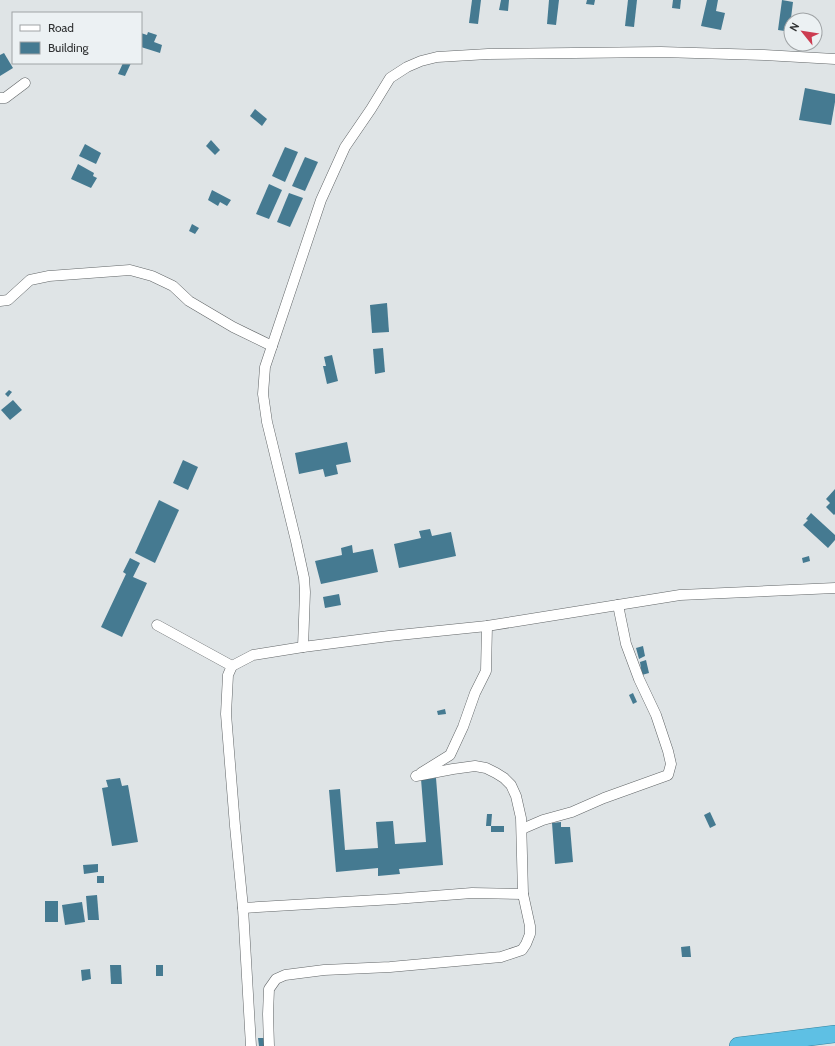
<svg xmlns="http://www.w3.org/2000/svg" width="835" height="1046" viewBox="0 0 835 1046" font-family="Cabin,sans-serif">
<rect width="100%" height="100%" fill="#dfe4e6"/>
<g fill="#457a91">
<path d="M 472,0 L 481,0 L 478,24 L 469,23 Z"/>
<path d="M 501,0 L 509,0 L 508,11 L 499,10 Z"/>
<path d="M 549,0 L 559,0 L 556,25 L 547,24 Z"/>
<path d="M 587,0 L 595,0 L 594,5 L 586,4 Z"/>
<path d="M 628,0 L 637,0 L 634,27 L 625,26 Z"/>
<path d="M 673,0 L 681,0 L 680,9 L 672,8 Z"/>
<path d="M 707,0 L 718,0 L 716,11 L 725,13 L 721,30 L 701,26 Z"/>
<path d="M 782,0 L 793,2 L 791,18 L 799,19 L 791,20 L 791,32 L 778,30 Z"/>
<path d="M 148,32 L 157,35 L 154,42 L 162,45 L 160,53 L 141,47 L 141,33 L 147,35 Z"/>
<path d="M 4,53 L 13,68 L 0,76 L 0,55 Z"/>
<path d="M 123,63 L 131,63 L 125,76 L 118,74 Z"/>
<path d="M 805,88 L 835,94 L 835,102 L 831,125 L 799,120 Z"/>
<path d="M 255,109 L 267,119 L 262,126 L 250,116 Z"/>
<path d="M 211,140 L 220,150 L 215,155 L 206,146 Z"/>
<path d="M 85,144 L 101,153 L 96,164 L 79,156 Z"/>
<path d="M 285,147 L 298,152 L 285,182 L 272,176 Z"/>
<path d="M 305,157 L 318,162 L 305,191 L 292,186 Z"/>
<path d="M 78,164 L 94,173 L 93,176 L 97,178 L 91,188 L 71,179 Z"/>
<path d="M 269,184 L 282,190 L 269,219 L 256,214 Z"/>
<path d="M 212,190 L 231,200 L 227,206 L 220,202 L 218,206 L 208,200 Z"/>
<path d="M 289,193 L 303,198 L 290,227 L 277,222 Z"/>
<path d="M 192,224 L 199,228 L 195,234 L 189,231 Z"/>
<path d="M 387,303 L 389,332 L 372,333 L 370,305 Z"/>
<path d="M 383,348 L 385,372 L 375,374 L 373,349 Z"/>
<path d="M 332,355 L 338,381 L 327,384 L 323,366 L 326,366 L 324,357 Z"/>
<path d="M 9,390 L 12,392 L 8,397 L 5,394 Z"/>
<path d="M 13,400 L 22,410 L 10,420 L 1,410 Z"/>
<path d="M 347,442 L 351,462 L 336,465 L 338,474 L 325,477 L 323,469 L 299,474 L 295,453 Z"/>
<path d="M 183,460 L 198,467 L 188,490 L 173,483 Z"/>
<path d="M 835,489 L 835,514 L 834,515 L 826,507 L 830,503 L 826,499 Z"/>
<path d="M 159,500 L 179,510 L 155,563 L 135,553 Z"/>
<path d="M 811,513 L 835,535 L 835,540 L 828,548 L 803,525 L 808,520 L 806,519 Z"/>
<path d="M 430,529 L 432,536 L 451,532 L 456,556 L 399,568 L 394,544 L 421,538 L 419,531 Z"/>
<path d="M 352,545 L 353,553 L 373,549 L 378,572 L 321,584 L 315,561 L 342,555 L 341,548 Z"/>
<path d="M 809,556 L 810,561 L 803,563 L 802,558 Z"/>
<path d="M 130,558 L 140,563 L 133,577 L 147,583 L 122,637 L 101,627 L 126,574 L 123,572 Z"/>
<path d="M 339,594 L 341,605 L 325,608 L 323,597 Z"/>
<path d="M 643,646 L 645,656 L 639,659 L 636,648 Z"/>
<path d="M 646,660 L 649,673 L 642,675 L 640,662 Z"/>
<path d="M 633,693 L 637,702 L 633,704 L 629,695 Z"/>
<path d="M 445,709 L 446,714 L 438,715 L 437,711 Z"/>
<path d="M 120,778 L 122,786 L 128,785 L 138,842 L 112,846 L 102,788 L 108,787 L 106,780 Z"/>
<path d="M 436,778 L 443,865 L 399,869 L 400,874 L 378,876 L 378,868 L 336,872 L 329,790 L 340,789 L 345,850 L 378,848 L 376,822 L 393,821 L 395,844 L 426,842 L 421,779 Z"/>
<path d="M 710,812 L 716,825 L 710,828 L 704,815 Z"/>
<path d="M 487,814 L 492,814 L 491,826 L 504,826 L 504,832 L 491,832 L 491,826 L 486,826 Z"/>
<path d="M 561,822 L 561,827 L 570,827 L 573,862 L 555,864 L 552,823 Z"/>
<path d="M 98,864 L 98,872 L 84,874 L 83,865 Z"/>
<rect x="97" y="876" width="7" height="7"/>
<path d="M 97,895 L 99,920 L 88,920 L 86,896 Z"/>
<rect x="45" y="901" width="13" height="21"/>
<path d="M 82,902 L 85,922 L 65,925 L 62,905 Z"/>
<path d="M 690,946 L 691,957 L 682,957 L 681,947 Z"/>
<path d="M 110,965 L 121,965 L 122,984 L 111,984 Z"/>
<rect x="156" y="965" width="7" height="11"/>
<path d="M 90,969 L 91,979 L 82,981 L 81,970 Z"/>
<path d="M 258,1038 L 265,1038 L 265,1046 L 259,1046 Z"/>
</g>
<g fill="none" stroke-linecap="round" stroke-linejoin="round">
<defs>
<g id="minor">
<path d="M 0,98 L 5,98 L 25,83"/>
<path d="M 0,301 L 8,300 L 30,280 L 49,276 L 130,270 L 152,276 L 173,286 L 189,301 L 233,327 L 272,346"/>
<path d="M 157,625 L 232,666"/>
<path d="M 303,647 L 305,592 L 304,578 L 296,541 L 267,422 L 263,394 L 265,367 L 321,200 L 345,147 L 371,109 L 390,78 L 407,67 L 421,61 L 437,57 L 488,54 L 661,52 L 764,55 L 835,59"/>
<path d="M 421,773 L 450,755 L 463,727 L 475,693 L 486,671 L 487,626"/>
<path d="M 522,829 L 543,820 L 572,812 L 604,798 L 668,775 L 671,764 L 668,751 L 656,715 L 639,679 L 626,644 L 618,605"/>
<path d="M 243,908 L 395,899 L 472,893 L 523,894"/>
<path d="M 251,1046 L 243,908 L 235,826 L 226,714 L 228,675 L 232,666 L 253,655 L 303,647 L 389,636 L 487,626 L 680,595 L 835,588"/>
<path d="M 269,1046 L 268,1014 L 269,989 L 276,979 L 285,975 L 324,970 L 390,967 L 501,957 L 522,950 L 526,944 L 530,934 L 530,926 L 523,894 L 521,818 L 516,796 L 511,785 L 504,778 L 496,773 L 486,768 L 475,766 L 453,769 L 416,776"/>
</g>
<path id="trunk" d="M 738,1046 L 835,1034"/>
</defs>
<use href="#minor" stroke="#616567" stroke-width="11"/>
<use href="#trunk" stroke="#3384a1" stroke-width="18"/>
<use href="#minor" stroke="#fff" stroke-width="10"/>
<use href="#trunk" stroke="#5ec0e4" stroke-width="17"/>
</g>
<rect x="12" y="12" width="130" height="52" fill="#ecf1f3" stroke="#a0a4a6"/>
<rect x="20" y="25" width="20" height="6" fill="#ffffff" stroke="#a0a4a6"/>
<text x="48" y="32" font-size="12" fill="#2f3132">Road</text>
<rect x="20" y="42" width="20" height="12" fill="#457a91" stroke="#a0a4a6"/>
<text x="48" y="52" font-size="12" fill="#2f3132">Building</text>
<g transform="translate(803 32) rotate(300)"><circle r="19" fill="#ecf1f3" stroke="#a0a4a6"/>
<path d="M0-3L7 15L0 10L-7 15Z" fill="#cc3c51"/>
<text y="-6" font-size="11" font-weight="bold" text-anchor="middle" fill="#2f3132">N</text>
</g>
</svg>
